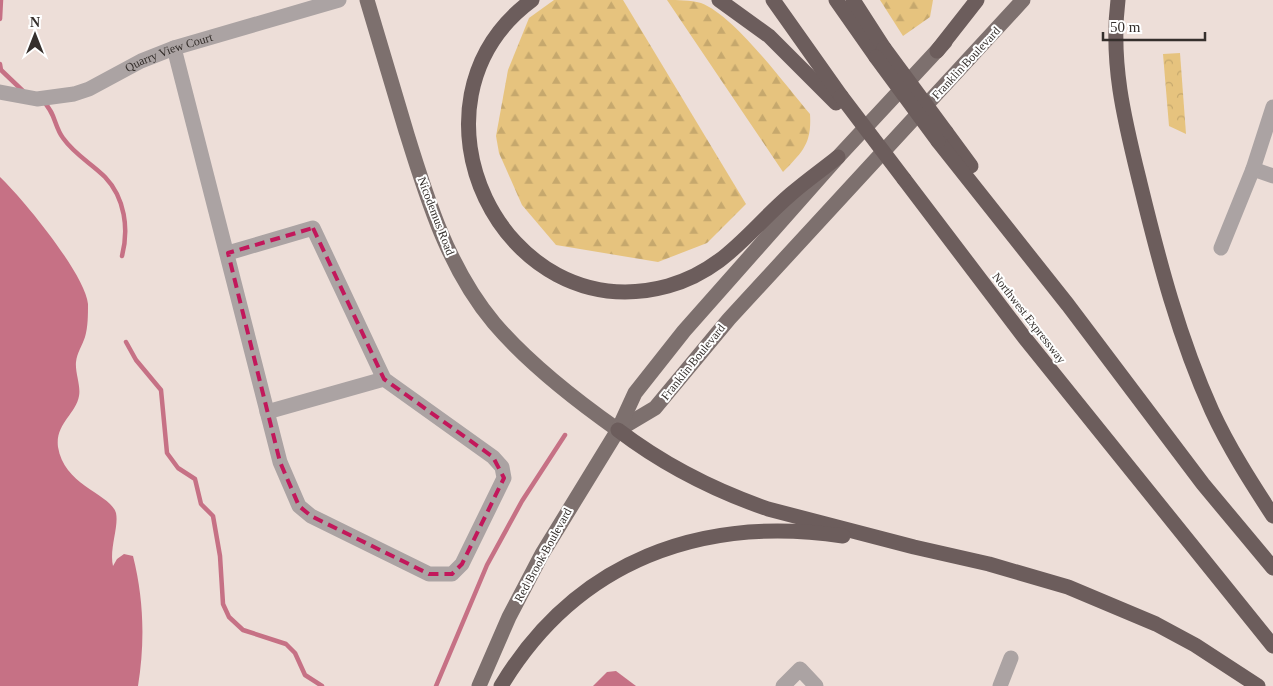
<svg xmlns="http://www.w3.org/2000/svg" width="1273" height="686" viewBox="0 0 1273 686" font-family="'Times New Roman',serif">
<defs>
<pattern id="forest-firs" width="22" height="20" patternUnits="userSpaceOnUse" patternTransform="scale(1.25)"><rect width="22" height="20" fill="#e6c37e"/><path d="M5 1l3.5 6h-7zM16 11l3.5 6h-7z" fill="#c6a86d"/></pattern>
<pattern id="park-crowns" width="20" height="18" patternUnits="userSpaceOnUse" patternTransform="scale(1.25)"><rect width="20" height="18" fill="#e6c37e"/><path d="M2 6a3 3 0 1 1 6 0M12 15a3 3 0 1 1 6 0" fill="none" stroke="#c6a86d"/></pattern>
</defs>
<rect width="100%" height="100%" fill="#edded8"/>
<g fill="url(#forest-firs)">
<path d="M 554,0 L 623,0 L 746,204 L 707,243 L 658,262 L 556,245 L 522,205 L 499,153 L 496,136 L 508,70 L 529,18 Z"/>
<path d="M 667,0 C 678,0 690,0 701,3 C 735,16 785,85 810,114 C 812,144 802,152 783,172 Z"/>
<path d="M 880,0 L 933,0 L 930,17 L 903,36 Z"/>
</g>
<path fill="url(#park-crowns)" d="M 1180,53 L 1186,134 L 1169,126 L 1163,54 Z"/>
<g fill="#c67185">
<path d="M 0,177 C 23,199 85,274 88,304 C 88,315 88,327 85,337 C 82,346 77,353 76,362 C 75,373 81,386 79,396 C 76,414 55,424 58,447 C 64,486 111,494 116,513 C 119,527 109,549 113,566 L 117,559 L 124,554 L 133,556 C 144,599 145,643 138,686 L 0,686 Z"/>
<path d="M 616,671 L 636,686 L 593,686 L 607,672 Z"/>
</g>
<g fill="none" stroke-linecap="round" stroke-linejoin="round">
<g stroke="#c67185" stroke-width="4.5">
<path d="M 0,19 L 1,0"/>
<path d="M 0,64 L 1,70 L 23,91"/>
<path d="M 43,101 C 56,114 54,126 63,138 C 75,155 91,163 105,177 C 125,198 129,229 122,256"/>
<path d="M 126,342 L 136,360 L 161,390 L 167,453 L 178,468 L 195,479 L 201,504 L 213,516 L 220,556 L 223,604 L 229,617 L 243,630 L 286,644 L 295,653 L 305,675 L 322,686"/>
<path d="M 436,686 L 487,565 L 522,501 L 565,435"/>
</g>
<g stroke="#aba3a3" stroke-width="15">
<path d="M 174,48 L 280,462 L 299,506 L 311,516 L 429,574 L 452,574 L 462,564 L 504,478 L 502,467 L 493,457 L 384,379 L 313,228 L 228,253"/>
<path id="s1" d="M 0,92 L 37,99 L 74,94 L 89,89 L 141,61 L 174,48 L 339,0"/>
<path d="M 1253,169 L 1273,176"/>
<path d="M 1221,248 L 1253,169 L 1273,107"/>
<path d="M 267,412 L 384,379"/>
<path d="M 783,686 L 800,669 L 816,686"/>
<path d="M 1000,686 L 1011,658"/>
</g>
<g stroke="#7d706e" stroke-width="15">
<path d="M 367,0 C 380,44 393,87 406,131 C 427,199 448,268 494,323 C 529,364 574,399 618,430"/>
<path d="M 618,430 L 655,408 L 729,319 L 1023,0"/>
<path d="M 479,686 L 509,617 L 542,554 L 618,430 L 635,393 L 684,331 L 838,157 L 945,42"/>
</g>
<g stroke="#6c5d5c" stroke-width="15">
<path d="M 532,0 C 393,103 502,331 668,286 C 725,270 749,230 791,194 C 806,181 823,169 838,157"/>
<path d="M 719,0 L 769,36 L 836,103"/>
<path d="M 773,0 L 841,96"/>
<path d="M 836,0 L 876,57"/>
<path d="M 853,0 L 884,48"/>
<path d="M 1118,0 C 1110,64 1125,122 1140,183 C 1159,261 1179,338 1212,411 C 1229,448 1251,482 1273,516"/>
<path d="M 937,51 L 977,0"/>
<path d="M 946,132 L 971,166"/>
<path d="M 938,141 L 1068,305 L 1203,484 L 1273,568"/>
<path d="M 904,179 L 1024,337 L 1273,646"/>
<path d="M 618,430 C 664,465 713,490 768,509 L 914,547 L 989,564 L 1068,587 L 1156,624 L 1195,645 L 1258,686"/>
<path d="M 501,686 C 577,560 702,515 843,536"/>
</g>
<g stroke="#6c5d5c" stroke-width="15">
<path d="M 884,48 L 946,132"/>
<path d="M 876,57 L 938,141"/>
<path d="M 841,96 L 904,179"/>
</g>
</g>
<path fill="none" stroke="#c2185b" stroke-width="4" stroke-dasharray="10 6" stroke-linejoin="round" d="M 313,228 L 384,379 L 493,457 L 504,478 L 462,564 L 452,574 L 429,574 L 311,516 L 299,506 L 280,462 L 228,253 Z"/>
<g text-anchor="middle" stroke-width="4" stroke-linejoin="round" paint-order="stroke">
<g font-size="12" fill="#352f2c" stroke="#fff">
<text dy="4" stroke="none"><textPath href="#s1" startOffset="179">Quarry View Court</textPath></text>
<text transform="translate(966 63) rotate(-47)" y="4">Franklin Boulevard</text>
<text transform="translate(436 216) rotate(69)" y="4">Nicodemus Road</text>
<text transform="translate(1029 318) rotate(52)" y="4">Northwest Expressway</text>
<text transform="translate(693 362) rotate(-51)" y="4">Franklin Boulevard</text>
<text transform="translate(543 555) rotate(-61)" y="4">Red Brook Boulevard</text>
</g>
</g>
<g transform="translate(35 35)" stroke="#ffffff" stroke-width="4" paint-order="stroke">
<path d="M0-4L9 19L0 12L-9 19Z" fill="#352f2c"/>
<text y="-8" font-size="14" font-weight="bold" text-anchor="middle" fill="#352f2c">N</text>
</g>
<path d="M1103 32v8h102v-8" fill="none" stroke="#352f2c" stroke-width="2.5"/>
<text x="1110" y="32" font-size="15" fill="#352f2c" stroke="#ffffff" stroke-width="4" paint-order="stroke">50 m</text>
</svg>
